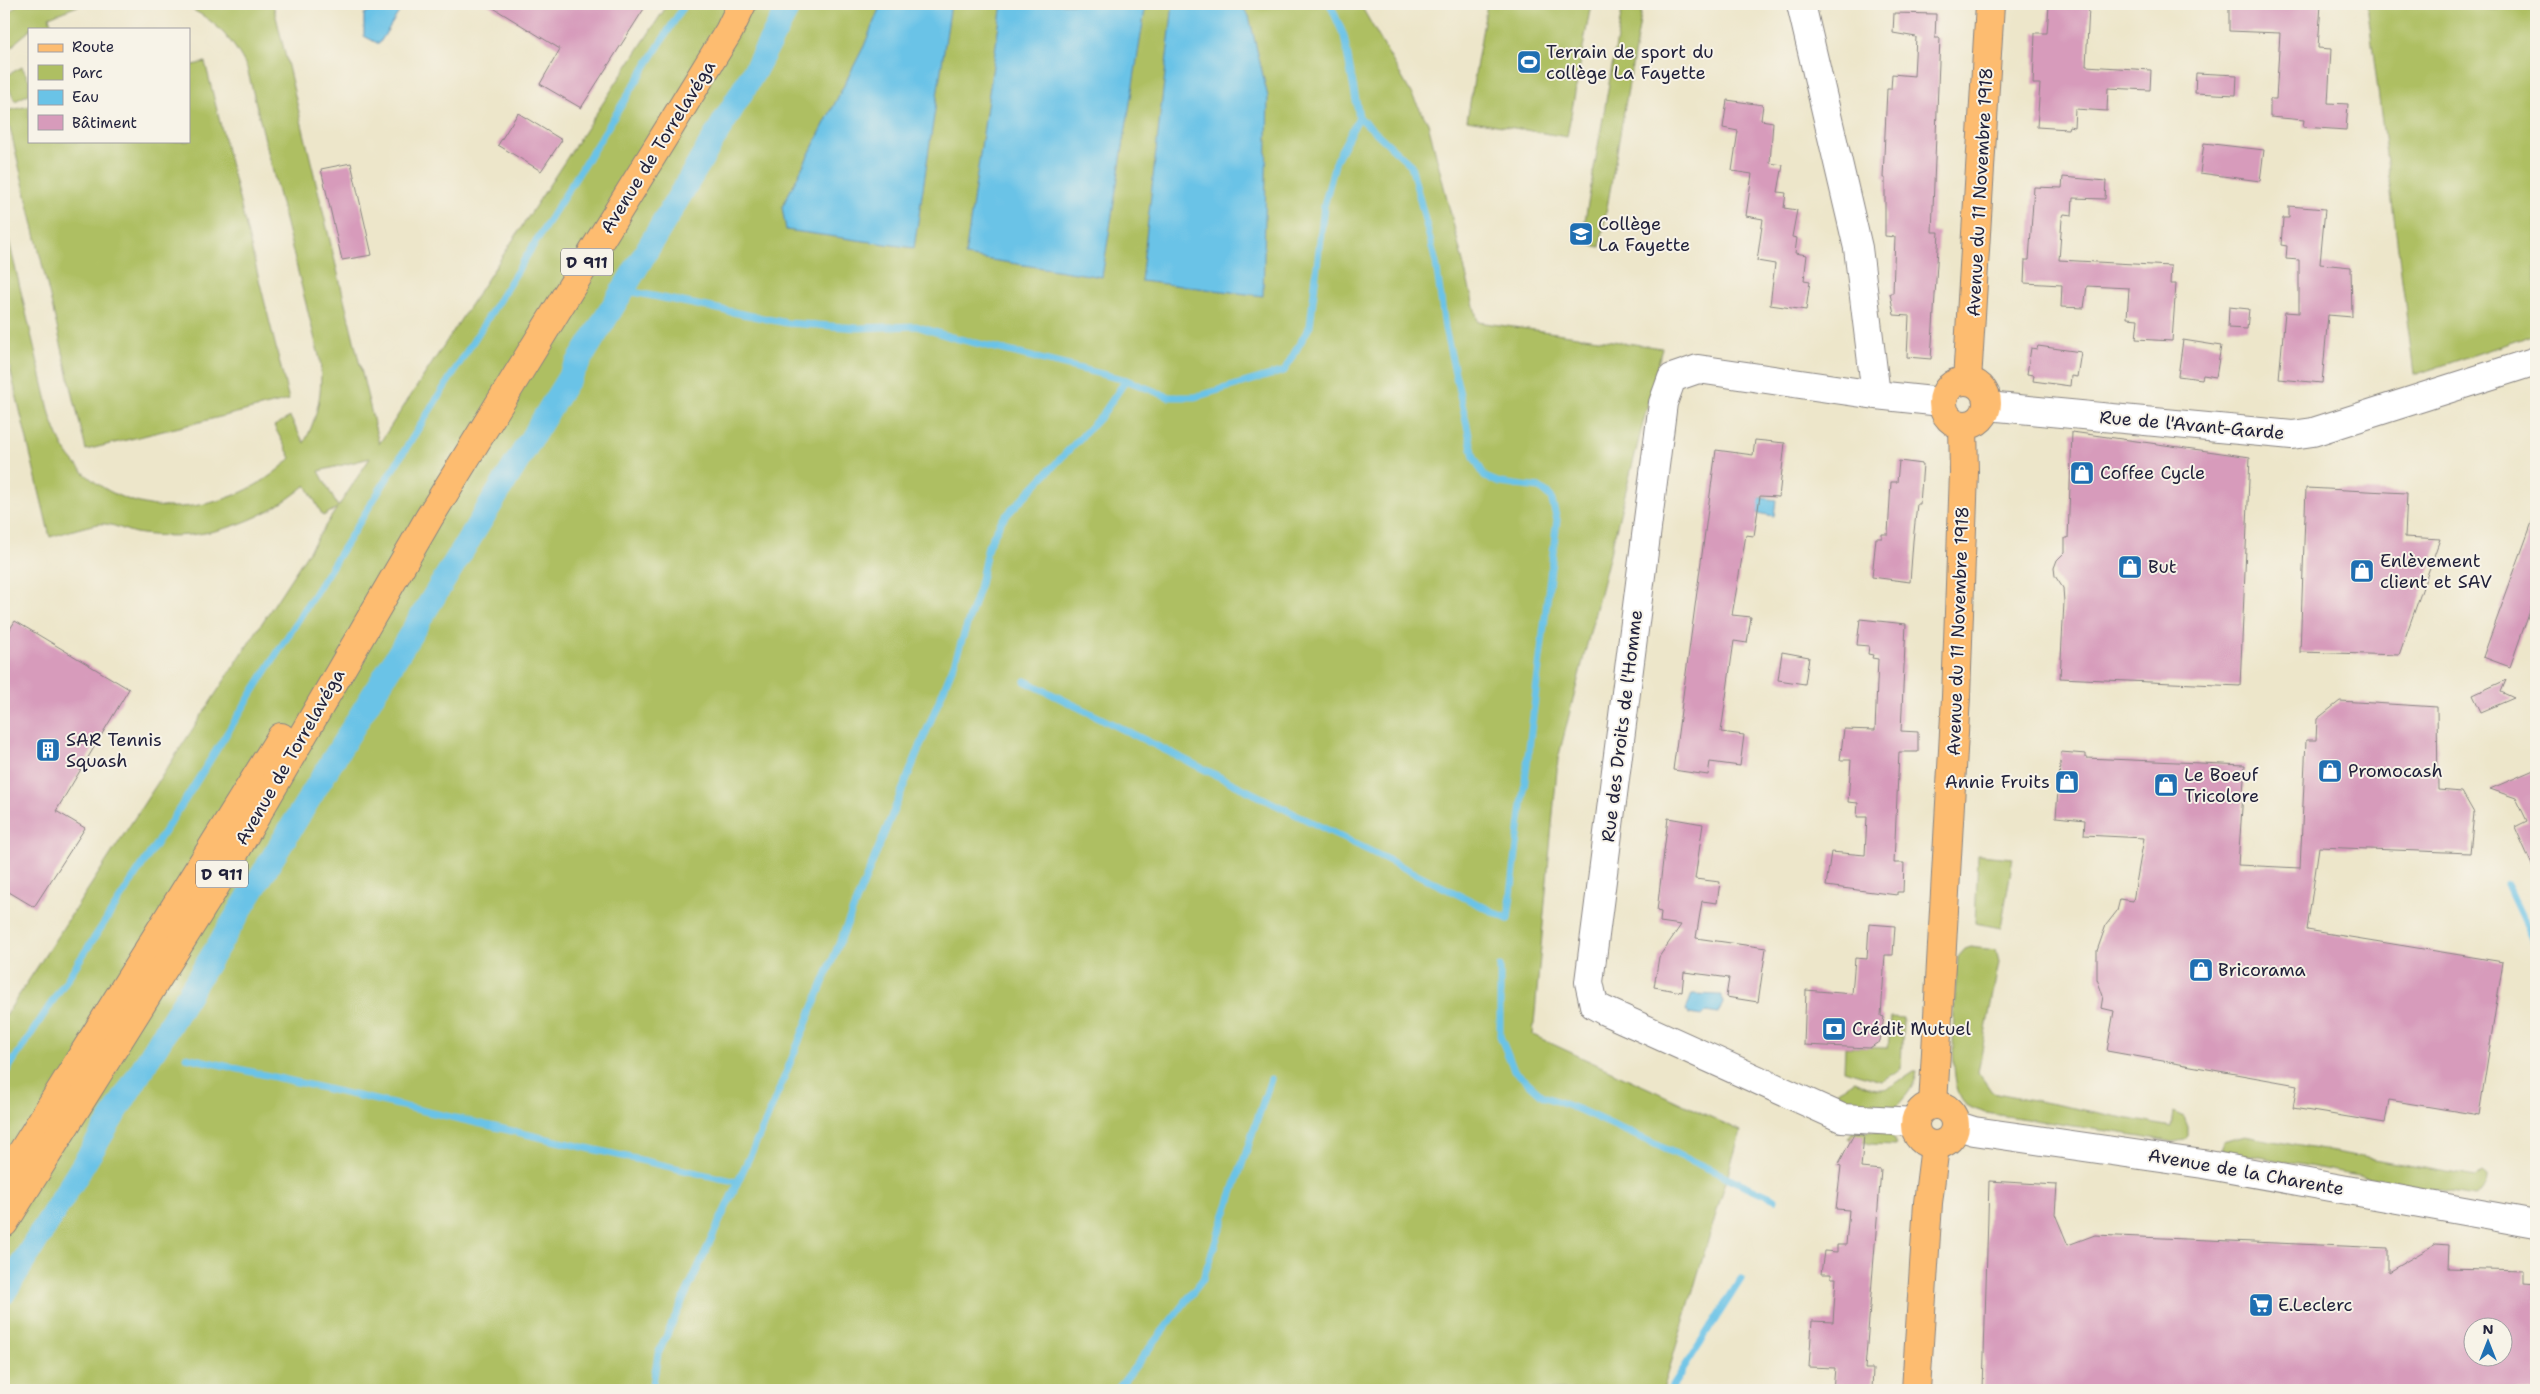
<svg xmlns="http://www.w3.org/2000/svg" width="2540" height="1394" viewBox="0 0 2540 1394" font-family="'Shantell Sans',sans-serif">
<rect width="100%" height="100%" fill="#f7f3e8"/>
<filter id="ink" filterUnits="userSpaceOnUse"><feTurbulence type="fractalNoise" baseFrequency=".02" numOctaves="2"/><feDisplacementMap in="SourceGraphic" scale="10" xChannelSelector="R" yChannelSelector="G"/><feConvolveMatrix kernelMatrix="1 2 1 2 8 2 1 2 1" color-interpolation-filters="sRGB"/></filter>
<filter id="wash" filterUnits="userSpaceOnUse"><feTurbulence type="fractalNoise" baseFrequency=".0096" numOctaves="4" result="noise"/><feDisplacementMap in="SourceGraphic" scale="20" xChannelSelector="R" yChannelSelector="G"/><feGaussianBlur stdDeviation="1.12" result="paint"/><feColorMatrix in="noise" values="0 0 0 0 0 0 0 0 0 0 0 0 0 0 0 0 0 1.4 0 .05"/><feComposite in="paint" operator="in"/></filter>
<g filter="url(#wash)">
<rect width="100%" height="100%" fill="#ede6ca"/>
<g fill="#aebf62" stroke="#68704e" fill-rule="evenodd">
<path d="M 19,4 L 83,4 L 49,17 L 53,29 L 29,29 L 29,31 L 17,41 L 4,56 L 4,16 Z"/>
<path d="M 178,4 L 273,4 L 379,444 L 668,4 L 1360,4 L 1428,123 L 1478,322 L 1662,348 L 1558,759 L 1533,1035 L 1741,1131 L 1663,1390 L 4,1390 L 4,1018 L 337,508 L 323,516 L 306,485 C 260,524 203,542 142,534 C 129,533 117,525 105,524 C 96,522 61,534 50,537 L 4,343 L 4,220 L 51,418 C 57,434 63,450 74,462 C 130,529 234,516 291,458 L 274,426 L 290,417 L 304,443 C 318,416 323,391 320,360 L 247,68 C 233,39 210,14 178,4 ZM 370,458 L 338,507 L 319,471 Z"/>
<path d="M 1487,4 L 1591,4 L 1567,137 L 1467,120 Z"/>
<path d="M 1623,4 L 1643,4 L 1600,247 L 1581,243 Z"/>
<path d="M 2367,4 L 2488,4 L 2490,10 L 2513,4 L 2536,4 L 2536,334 L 2414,375 Z"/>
<path d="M 205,62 L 289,400 L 86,450 L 6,111 L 29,106 L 29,141 L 189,141 L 189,66 Z"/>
<path d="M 22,67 L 29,80 L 29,94 L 15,101 L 4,77 Z"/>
<path d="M 1978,855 L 2013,858 L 2001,928 L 1975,923 Z"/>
<path d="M 1971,947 L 1996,950 L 1999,962 L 1978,1072 L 1992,1092 L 2171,1127 L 2173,1112 L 2184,1117 L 2188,1127 L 2188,1136 L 2184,1140 L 2173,1142 L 2141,1136 L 1986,1113 C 1980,1111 1970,1108 1965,1104 C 1945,1086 1956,985 1958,957 L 1965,949 Z"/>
<path d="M 1891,1017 L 1903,1018 L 1901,1069 L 1881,1081 L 1844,1070 L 1845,1047 L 1888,1048 Z"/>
<path d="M 1914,1071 L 1917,1071 C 1916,1086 1905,1097 1896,1107 L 1874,1108 L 1844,1105 L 1837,1091 L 1855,1081 C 1888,1096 1885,1089 1914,1071 Z"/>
<path d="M 1853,1131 L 1883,1132 L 1893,1137 L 1896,1145 L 1870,1144 L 1848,1138 Z"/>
<path d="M 2244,1136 L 2475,1177 L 2483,1172 L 2488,1176 C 2488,1187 2483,1191 2474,1196 L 2220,1150 L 2223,1142 Z"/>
</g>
<g fill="#6ac3e7" stroke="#467291">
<path d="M 384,4 L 404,4 L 379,44 L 364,36 L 364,14 Z"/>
<path d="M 881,4 L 951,4 L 914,248 L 786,230 L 782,207 L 864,46 Z"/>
<path d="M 1002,4 L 1146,4 L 1102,277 L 965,256 Z"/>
<path d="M 1173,4 L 1240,4 L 1249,16 L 1268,97 L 1263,296 L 1141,281 Z"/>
<path d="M 1748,496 L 1776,500 L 1774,516 L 1746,511 Z"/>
<path d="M 1692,994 L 1722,995 L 1723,1003 L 1718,1014 L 1706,1012 L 1702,1016 L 1689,1014 L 1686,1010 Z"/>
</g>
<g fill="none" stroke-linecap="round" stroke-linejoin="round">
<g stroke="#6ac3e7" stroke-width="7">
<path d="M 623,290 L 787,323 L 859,328 L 916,326 L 951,337 L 1126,380 L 1169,397 L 1195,397 L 1284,371 L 1310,326 L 1324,206 L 1336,160 L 1359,117"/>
<path d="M 1025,681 L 1508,919 L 1557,520 L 1551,497 L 1540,488 L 1500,483 L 1485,477 L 1474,457 L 1445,328 L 1436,263 L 1411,165 L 1359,117 L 1344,36 L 1330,4"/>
<path d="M 2507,885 L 2536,947"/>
<path d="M 1500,967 L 1500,1036 L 1514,1070 L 1543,1096 L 1580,1110 L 1775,1199"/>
<path d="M 186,1057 L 737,1182"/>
<path d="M 4,1075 L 185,800 L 685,4"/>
<path d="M 652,1390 L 658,1354 L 767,1119 L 954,664 L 979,589 L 988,546 L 1002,520 L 1103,414 L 1126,380"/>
<path d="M 1117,1390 L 1203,1279 L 1271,1079"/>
<path d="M 1670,1390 L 1741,1279"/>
</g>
<path stroke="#6ac3e7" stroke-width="24" d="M 4,1293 L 623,290 L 755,70 L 790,4"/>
</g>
<g id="blocks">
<g fill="#d79bbb" fill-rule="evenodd">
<path d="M 487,4 L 647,4 L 581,108 L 540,84 L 560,49 Z"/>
<path d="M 2229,4 L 2321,4 L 2318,48 L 2331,49 L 2328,103 L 2348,104 L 2346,130 L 2303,127 L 2304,120 L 2270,117 L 2270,99 L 2276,99 L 2280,33 L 2229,31 Z"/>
<path d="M 2049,5 L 2089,7 L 2086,66 L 2151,70 L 2150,90 L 2108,88 L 2107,111 L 2075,109 L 2074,127 L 2069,126 L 2068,129 L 2037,127 L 2040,84 L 2033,84 L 2035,33 L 2047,33 Z"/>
<path d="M 1894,13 L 1936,14 L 1935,38 L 1940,38 L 1932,232 L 1939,232 L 1931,359 L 1907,357 L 1909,316 L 1894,315 L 1890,293 L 1893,293 L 1895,237 L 1885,236 L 1885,178 L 1883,178 L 1887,89 L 1891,89 L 1892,74 L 1914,76 L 1916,37 L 1893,33 Z"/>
<path d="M 2196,73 L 2237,75 L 2236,95 L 2195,93 Z"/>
<path d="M 1727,100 L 1763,105 L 1761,120 L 1773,122 L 1770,163 L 1783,165 L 1778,192 L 1786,193 L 1784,208 L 1797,210 L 1792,237 L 1797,238 L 1795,253 L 1807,255 L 1804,280 L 1810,281 L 1806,310 L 1770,305 L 1775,264 L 1757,261 L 1763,219 L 1746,216 L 1752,174 L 1732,171 L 1738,131 L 1723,128 Z"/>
<path d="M 518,113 L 562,140 L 541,171 L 498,145 Z"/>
<path d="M 2204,143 L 2264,150 L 2260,181 L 2200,173 Z"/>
<path d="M 351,163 L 372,255 L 342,260 L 321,169 Z"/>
<path d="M 2063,177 L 2106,181 L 2105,199 L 2073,198 L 2072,215 L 2064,214 L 2062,219 L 2059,260 L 2171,266 L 2170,284 L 2176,284 L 2172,341 L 2136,339 L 2138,319 L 2127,318 L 2129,288 L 2087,286 L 2084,308 L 2061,307 L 2062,285 L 2024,283 L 2025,260 L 2029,260 L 2034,187 L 2062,188 Z"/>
<path d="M 2289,206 L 2325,209 L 2320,264 L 2351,267 L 2352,317 L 2328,315 L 2322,383 L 2279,379 L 2285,312 L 2299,313 L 2299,260 L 2286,259 L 2287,246 L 2281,245 L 2283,218 L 2289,218 Z"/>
<path d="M 2229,307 L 2249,309 L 2247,329 L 2228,328 Z"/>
<path d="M 2183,340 L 2221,346 L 2216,377 L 2203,375 L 2202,379 L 2178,376 Z"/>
<path d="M 2038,346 L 2081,352 L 2077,377 L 2071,376 L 2070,386 L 2033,381 L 2034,375 L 2027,374 L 2031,348 L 2037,349 Z"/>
<path d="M 2072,432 L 2250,457 L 2240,686 L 2060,678 L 2064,602 L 2063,588 L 2055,576 L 2054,568 L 2057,560 L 2065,552 L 2065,538 L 2068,538 Z"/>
<path d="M 1755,440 L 1785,443 L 1779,497 L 1760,496 L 1754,536 L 1746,535 L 1732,615 L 1751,617 L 1747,643 L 1734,641 L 1721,732 L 1744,735 L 1740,766 L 1710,762 L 1708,775 L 1673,770 L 1716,450 L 1753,455 Z"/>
<path d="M 1899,461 L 1923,464 L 1920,504 L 1917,504 L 1913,541 L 1910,582 L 1872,577 L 1876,538 L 1882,538 L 1882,534 L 1888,534 L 1891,482 L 1897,482 Z"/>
<path d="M 2306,488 L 2407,493 L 2405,537 L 2440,539 L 2399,655 L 2300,652 Z"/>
<path d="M 2534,517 L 2536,518 L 2536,593 L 2510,667 L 2483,657 Z"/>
<path d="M 1860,619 L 1906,624 L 1901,731 L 1918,732 L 1918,752 L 1899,752 L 1894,863 L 1904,863 L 1903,892 L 1897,892 L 1897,895 L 1826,886 L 1831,852 L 1865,855 L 1867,817 L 1857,817 L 1858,803 L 1848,802 L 1851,760 L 1840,760 L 1844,729 L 1875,730 L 1878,659 L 1872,658 L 1873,655 L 1868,654 L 1869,646 L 1857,645 Z"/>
<path d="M 15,621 L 129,689 L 56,811 L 85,828 L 34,907 L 4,889 L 4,639 Z"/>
<path d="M 1782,652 L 1809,657 L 1805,684 L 1778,680 Z"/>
<path d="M 2506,680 L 2501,692 L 2514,698 L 2481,712 L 2473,695 Z"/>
<path d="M 2340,701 L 2437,707 L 2438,790 L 2462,792 L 2474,813 L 2470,853 L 2319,847 L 2307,930 L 2503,962 L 2479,1115 L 2389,1100 L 2385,1123 L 2293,1108 L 2297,1085 L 2107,1051 L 2114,1011 L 2101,1008 L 2103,996 L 2097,979 L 2097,951 L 2106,925 L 2117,911 L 2120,899 L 2133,901 L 2144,838 L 2084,835 L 2085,820 L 2056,817 L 2061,752 L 2086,754 L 2086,758 L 2245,765 L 2238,865 L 2300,868 L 2306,740 L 2316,740 L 2317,719 Z"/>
<path d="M 2536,769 L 2536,874 L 2515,827 L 2527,821 L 2516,798 L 2490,789 Z"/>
<path d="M 1668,818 L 1703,824 L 1695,879 L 1720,882 L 1717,903 L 1702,901 L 1696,938 L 1766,948 L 1758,1002 L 1726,997 L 1729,978 L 1708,975 L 1684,972 L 1682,992 L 1654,987 L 1659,957 L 1681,925 L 1660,922 L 1661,912 L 1657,911 Z"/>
<path d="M 1869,924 L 1895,926 L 1893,955 L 1885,955 L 1881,1016 L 1884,1017 L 1880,1041 L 1870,1048 L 1804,1045 L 1806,990 L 1852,994 L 1855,958 L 1867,959 Z"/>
<path d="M 1854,1134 L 1864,1135 L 1861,1168 L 1881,1170 L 1865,1369 L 1873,1369 L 1872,1390 L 1833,1390 L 1835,1368 L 1809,1367 L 1812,1321 L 1833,1322 L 1836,1278 L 1831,1278 L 1831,1274 L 1821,1274 L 1824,1251 L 1837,1252 L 1837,1245 L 1846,1245 L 1849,1210 L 1836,1209 L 1841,1166 L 1838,1165 Z"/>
<path d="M 1989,1181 L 2057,1185 L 2055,1214 L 2068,1245 L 2095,1235 L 2388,1248 L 2388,1272 L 2436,1244 L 2449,1245 L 2448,1268 L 2524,1270 L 2524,1283 L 2536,1284 L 2536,1390 L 1983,1390 ZM 2472,1326 L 2502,1326 L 2502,1356 L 2472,1356 Z"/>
</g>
</g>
</g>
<g filter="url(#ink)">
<use href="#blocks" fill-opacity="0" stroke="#888482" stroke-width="1"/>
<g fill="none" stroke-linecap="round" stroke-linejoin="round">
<defs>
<g id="minor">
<path d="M 1801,4 L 1858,248 L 1876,395"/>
<path d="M 1987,406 L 2292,435 L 2313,432 L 2536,361"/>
<path d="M 1915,1122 L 1842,1118 L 1603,1010 L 1594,1005 L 1589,982 L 1663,403 L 1672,378 L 1698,369 L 1876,395 L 1942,402"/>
<path d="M 1955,1125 L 1974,1131 L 2203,1164 L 2536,1224"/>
</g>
<g id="major">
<circle cx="1965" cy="403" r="22"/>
<path d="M 1967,381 L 1990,4"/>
<circle cx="1935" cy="1125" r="20"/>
<path d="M 1933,1105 L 1956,697 L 1964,472 L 1963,426"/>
<path d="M 4,1181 L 281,737"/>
<path d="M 4,1223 L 213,890 L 429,518 L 729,31 L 742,4"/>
<path d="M 1916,1390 L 1928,1203 L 1935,1146"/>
</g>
</defs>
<use href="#minor" stroke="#888482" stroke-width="30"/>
<use href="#major" stroke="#888482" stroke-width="30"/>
<use href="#minor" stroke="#fff" stroke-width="28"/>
<use href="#major" stroke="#fdbc70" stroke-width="28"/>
</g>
</g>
<defs>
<symbol id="stadium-square" viewBox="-11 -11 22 22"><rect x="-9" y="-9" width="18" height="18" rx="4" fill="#1f6fb2" stroke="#f7f3e8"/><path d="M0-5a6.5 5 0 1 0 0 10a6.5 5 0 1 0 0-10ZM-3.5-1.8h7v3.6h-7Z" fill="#fff"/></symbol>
<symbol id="school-square" viewBox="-11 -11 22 22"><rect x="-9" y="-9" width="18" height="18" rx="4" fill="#1f6fb2" stroke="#f7f3e8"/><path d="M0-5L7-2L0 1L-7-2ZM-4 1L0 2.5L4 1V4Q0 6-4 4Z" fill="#fff"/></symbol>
<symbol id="shop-square" viewBox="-11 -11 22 22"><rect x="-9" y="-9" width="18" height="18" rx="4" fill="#1f6fb2" stroke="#f7f3e8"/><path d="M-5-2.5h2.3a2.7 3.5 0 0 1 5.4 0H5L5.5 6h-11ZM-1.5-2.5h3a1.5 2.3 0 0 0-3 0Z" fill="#fff"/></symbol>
<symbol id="building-square" viewBox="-11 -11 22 22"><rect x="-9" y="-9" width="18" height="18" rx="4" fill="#1f6fb2" stroke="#f7f3e8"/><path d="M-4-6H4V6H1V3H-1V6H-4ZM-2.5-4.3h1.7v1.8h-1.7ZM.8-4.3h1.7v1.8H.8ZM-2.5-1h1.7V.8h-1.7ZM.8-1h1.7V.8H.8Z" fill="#fff"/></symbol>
<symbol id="bank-square" viewBox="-11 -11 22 22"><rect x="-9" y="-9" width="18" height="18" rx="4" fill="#1f6fb2" stroke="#f7f3e8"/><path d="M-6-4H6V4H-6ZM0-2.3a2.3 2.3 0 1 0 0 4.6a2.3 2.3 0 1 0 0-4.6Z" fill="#fff"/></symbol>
<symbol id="supermarket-square" viewBox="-11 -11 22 22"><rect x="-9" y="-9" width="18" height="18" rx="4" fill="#1f6fb2" stroke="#f7f3e8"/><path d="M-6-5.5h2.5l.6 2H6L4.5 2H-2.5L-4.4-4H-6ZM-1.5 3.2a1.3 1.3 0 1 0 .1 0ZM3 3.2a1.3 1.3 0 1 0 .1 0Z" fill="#fff"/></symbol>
</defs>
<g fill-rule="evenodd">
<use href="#stadium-square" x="1515" y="48" width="28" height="28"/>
<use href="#school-square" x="1567" y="220" width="28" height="28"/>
<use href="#shop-square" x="2068" y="459" width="28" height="28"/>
<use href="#shop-square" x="2116" y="553" width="28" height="28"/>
<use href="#shop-square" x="2348" y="557" width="28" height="28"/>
<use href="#building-square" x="34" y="736" width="28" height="28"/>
<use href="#shop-square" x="2316" y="757" width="28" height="28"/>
<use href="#shop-square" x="2053" y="768" width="28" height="28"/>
<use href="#shop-square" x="2152" y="771" width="28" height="28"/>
<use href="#shop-square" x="2187" y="956" width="28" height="28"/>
<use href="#bank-square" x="1820" y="1015" width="28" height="28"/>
<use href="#supermarket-square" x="2247" y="1291" width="28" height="28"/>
</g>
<g text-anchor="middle" stroke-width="4" stroke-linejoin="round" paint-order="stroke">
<g fill="#f7f3e8" stroke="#62616f" stroke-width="1">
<rect x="561" y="248.5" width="52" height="27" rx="4"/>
<rect x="196" y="860.5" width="52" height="27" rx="4"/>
</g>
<g font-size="16" font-weight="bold" fill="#22223b">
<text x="587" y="268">D 911</text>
<text x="222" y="880">D 911</text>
</g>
<g font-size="18" fill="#22223b" stroke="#f7f3e8" text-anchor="start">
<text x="1546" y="58">Terrain de sport du<tspan x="1546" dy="21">collège La Fayette</tspan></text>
<text x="1598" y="230">Collège<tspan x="1598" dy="21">La Fayette</tspan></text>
<text x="2100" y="479">Coffee Cycle</text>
<text x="2380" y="567">Enlèvement<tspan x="2380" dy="21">client et SAV</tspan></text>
<text x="2148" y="573">But</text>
<text x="66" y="746">SAR Tennis<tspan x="66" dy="21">Squash</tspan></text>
<text x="2348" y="777">Promocash</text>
<text x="2184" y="781">Le Boeuf<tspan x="2184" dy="21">Tricolore</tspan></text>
<text x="2050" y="788" text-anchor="end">Annie Fruits</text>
<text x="2218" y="976">Bricorama</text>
<text x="1852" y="1035">Crédit Mutuel</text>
<text x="2278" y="1311">E.Leclerc</text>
</g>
<g font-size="18" fill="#22223b" stroke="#f7f3e8">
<text transform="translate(658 147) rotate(-58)" y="6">Avenue de Torrelavéga</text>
<text transform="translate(1980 192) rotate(-87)" y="6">Avenue du 11 Novembre 1918</text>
<text transform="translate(2192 425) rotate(5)" y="6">Rue de l'Avant-Garde</text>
<text transform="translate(1958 631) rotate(-88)" y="6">Avenue du 11 Novembre 1918</text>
<text transform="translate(1622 726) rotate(-83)" y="6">Rue des Droits de l'Homme</text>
<text transform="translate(290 757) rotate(-60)" y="6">Avenue de Torrelavéga</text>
<text transform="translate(2246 1172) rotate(10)" y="6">Avenue de la Charente</text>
</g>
</g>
<rect width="2540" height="1394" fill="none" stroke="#f7f3e8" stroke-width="20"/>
<rect x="28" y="28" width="162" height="115" fill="#f7f3e8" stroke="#a29fa3"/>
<rect x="38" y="44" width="25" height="8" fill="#fdbc70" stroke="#a29fa3"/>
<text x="72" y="52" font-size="15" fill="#22223b">Route</text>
<rect x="38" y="65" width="25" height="15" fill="#aebf62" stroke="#a29fa3"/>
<text x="72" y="78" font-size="15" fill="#22223b">Parc</text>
<rect x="38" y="90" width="25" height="15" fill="#6ac3e7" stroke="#a29fa3"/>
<text x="72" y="102" font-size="15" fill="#22223b">Eau</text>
<rect x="38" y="115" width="25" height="15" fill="#d79bbb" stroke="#a29fa3"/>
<text x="72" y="128" font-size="15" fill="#22223b">Bâtiment</text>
<g transform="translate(2488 1342)"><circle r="24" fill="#f7f3e8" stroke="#a29fa3"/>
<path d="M0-4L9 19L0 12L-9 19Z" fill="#1f6fb2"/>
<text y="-8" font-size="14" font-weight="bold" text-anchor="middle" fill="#22223b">N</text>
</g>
</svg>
